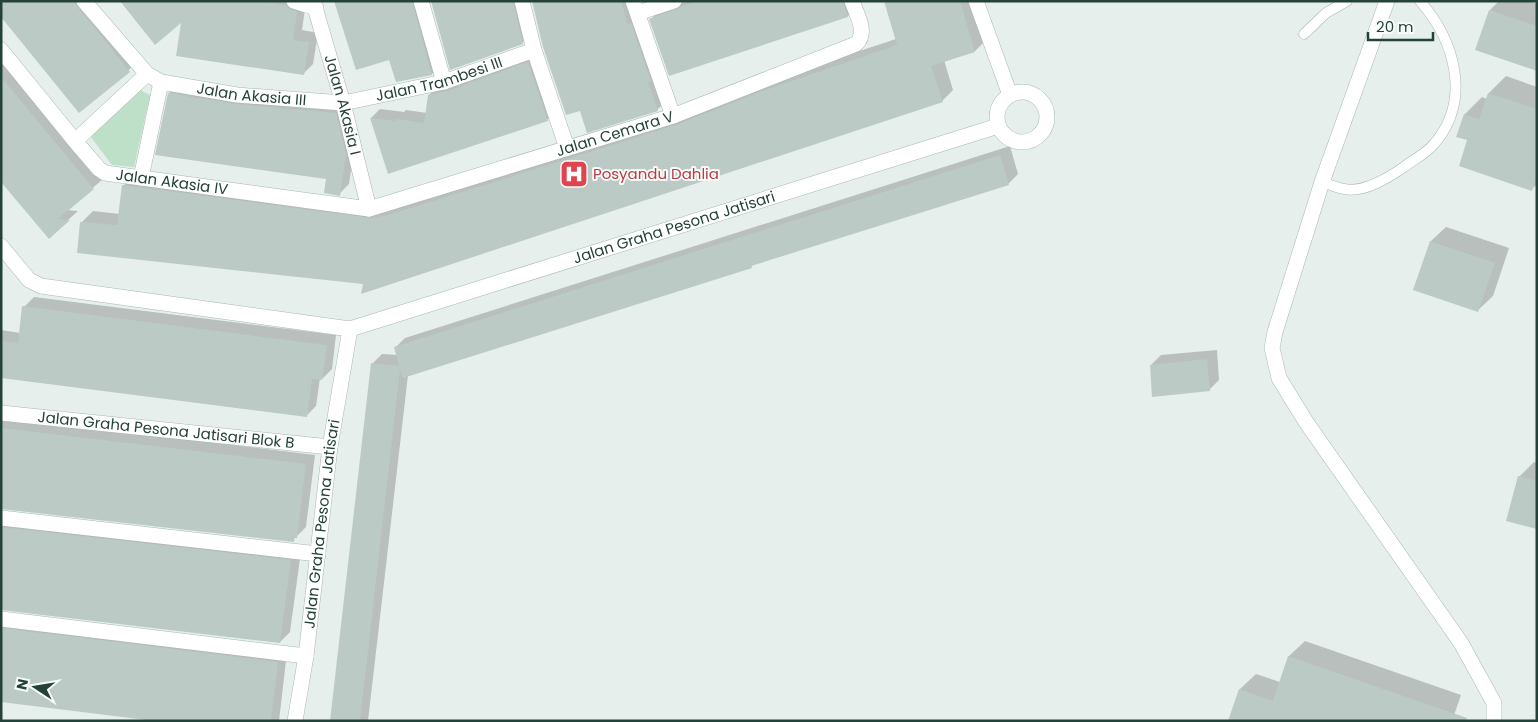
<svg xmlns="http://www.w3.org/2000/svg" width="1538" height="722" viewBox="0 0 1538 722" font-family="Poppins,sans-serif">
<rect width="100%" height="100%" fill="#e6efeb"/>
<path fill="#bfe0c8" d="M 135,87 L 150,95 L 134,167 L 112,165 L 87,132 Z"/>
<g fill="#0003">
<path d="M 1,1 L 91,1 L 139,61 L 79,112 Z"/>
<path d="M 132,1 L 306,2 L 302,30 L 318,33 L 313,64 L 304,73 L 183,20 Z"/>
<path d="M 336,1 L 424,1 L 441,64 L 432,74 L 390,58 Z"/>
<path d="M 432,1 L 525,1 L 532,33 L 522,43 Z"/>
<path d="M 533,1 L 636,1 L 667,100 L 657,110 L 580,109 Z"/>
<path d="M 856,1 L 857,6 L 848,16 L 651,19 L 661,10 L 684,1 Z"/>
<path d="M 885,1 L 974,1 L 986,40 L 975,51 L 944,60 L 953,90 L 942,101 L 364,282 L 78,252 L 82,222 L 93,211 L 120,214 L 123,186 L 134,175 L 383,208 L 896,39 Z"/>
<path d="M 1499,1 L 1530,1 L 1537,4 L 1537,70 L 1490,10 Z"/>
<path d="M 538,53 L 557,111 L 547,120 L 389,172 L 371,118 L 380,109 L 404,112 L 406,110 L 427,113 L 429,95 L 439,86 Z"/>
<path d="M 1,56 L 103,179 L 67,210 L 78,211 L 49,237 L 1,179 Z"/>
<path d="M 1506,76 L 1537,87 L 1537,184 L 1531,190 L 1469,140 L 1458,136 L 1465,114 L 1482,97 L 1487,99 L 1489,93 Z"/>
<path d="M 179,83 L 345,103 L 355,143 L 349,184 L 339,194 L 327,178 L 169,93 Z"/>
<path d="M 1010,146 L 1018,174 L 1008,184 L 754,264 L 751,267 L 408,375 L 368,721 L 331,721 L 372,364 L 382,354 L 397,355 L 395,348 L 405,338 Z"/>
<path d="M 1446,227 L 1509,248 L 1493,296 L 1478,310 L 1415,289 L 1431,241 Z"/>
<path d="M 34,297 L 336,335 L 332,369 L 322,379 L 320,378 L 316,406 L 306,416 L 1,377 L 1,330 L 20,333 L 24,307 Z"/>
<path d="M 1217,350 L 1219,380 L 1209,390 L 1151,365 L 1161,355 Z"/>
<path d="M 1,417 L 315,455 L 306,527 L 293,540 L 1,507 L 2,512 L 301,551 L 290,632 L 280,642 L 1,608 L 2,613 L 287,652 L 279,721 L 167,721 L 1,701 Z"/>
<path d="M 1534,462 L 1537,463 L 1537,528 L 1519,477 Z"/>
<path d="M 1305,641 L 1461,695 L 1452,721 L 1229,721 L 1240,689 L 1256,674 L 1280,682 L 1289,656 Z"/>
</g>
<g fill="#bbcac4">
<path d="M 1,1 L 73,1 L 130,72 L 79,113 L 1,17 Z"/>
<path d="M 120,1 L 260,1 L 286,5 L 291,10 L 297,12 L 293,40 L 309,42 L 304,75 L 176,56 L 181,23 L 155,45 Z"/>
<path d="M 334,1 L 412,1 L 432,75 L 396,82 L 389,60 L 356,70 Z"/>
<path d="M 431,1 L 513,1 L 523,44 L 450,70 Z"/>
<path d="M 532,1 L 621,1 L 628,24 L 631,23 L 651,82 L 648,82 L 658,111 L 587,133 L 580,111 L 566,115 L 543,47 Z"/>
<path d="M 696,1 L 843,1 L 848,17 L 669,76 L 649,19 Z"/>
<path d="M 884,1 L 960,1 L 975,52 L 931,66 L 943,102 L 361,294 L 363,284 L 77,253 L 80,222 L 117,225 L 122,185 L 371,218 L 388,215 L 676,125 L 768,89 L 897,45 Z"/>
<path d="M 1489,10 L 1537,26 L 1537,71 L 1475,50 Z"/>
<path d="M 528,62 L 548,121 L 388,174 L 370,118 L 395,121 L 396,119 L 424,123 L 428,95 L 447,91 Z"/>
<path d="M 1,77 L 94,189 L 58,219 L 70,220 L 49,239 L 1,182 Z"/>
<path d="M 168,93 L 236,104 L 336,113 L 346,154 L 340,196 L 324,193 L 326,179 L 155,155 Z"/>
<path d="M 1488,93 L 1537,109 L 1537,176 L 1532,191 L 1459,166 L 1467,140 L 1456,137 L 1464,114 L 1479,119 Z"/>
<path d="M 1000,155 L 1009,185 L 751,266 L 752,268 L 692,287 L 403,378 L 400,370 L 360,721 L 330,721 L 371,363 L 399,366 L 394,347 Z"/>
<path d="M 1430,241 L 1495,263 L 1478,312 L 1413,290 Z"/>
<path d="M 22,306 L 327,345 L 322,380 L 312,379 L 307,417 L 1,378 L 1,341 L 18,343 Z"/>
<path d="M 1207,359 L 1210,391 L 1152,397 L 1150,365 Z"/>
<path d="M 1,428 L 306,464 L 297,538 L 294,538 L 294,542 L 1,509 Z"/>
<path d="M 1518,476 L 1537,481 L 1537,529 L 1506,521 Z"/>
<path d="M 1,527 L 291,560 L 280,643 L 1,610 Z"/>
<path d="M 1,628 L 278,662 L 271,721 L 155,721 L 1,702 Z"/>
<path d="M 1288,656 L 1467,718 L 1466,721 L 1228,721 L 1239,689 L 1273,701 Z"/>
</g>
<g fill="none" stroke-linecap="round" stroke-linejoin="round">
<defs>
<g id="lane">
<path d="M 1304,34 L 1326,13 L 1347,1"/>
<path d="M 1322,182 C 1329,184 1337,188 1344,189 C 1364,193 1388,178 1404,167 C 1413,160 1427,153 1434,144 C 1472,100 1455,41 1420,1"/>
</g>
<g id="street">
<path id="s1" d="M 84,1 L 147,74 L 161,82 L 237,95 L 343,103 L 444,82 L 534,50"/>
<path d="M 294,1 L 316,8"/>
<path id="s2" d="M 313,1 L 343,103 L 369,209"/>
<path d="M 421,1 L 444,82"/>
<path d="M 522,1 L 534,50 L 567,148"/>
<path d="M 633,1 L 673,116"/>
<path d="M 976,1 L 1010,95"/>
<path d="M 1387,1 L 1322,182 L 1275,332 L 1272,348 L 1279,378 L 1306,422 L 1461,643 L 1494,703 L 1494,721"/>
<path d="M 638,13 L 674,1"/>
<path id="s3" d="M 1,50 L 75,141 L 99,169 L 105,173 L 369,209 L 673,116 L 856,44 C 868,33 857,15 852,1"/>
<circle cx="1022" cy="117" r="25"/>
<path d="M 75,141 L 147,74"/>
<path d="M 141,178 L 161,82"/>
<path id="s4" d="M 1,246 L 29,280 L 41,286 L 350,329 L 998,126"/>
<path id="s5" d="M 1,413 L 330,447"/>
<path d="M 1,518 L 318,554"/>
<path d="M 1,619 L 306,656"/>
<path id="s6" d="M 295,721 L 306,656 L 330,447 L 350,329"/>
</g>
</defs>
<use href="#lane" stroke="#a8b8b2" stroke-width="11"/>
<use href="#street" stroke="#a8b8b2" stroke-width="16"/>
<use href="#lane" stroke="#fff" stroke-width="10"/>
<use href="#street" stroke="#fff" stroke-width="15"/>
</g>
<defs>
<symbol id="hospital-square" viewBox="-11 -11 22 22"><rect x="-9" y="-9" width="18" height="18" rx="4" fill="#e0444e" stroke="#f7fbf9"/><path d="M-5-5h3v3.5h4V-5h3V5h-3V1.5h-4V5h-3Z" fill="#fff"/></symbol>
</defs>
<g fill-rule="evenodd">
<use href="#hospital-square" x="558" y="158" width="32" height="32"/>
</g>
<g text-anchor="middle" stroke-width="4" stroke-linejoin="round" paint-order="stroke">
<g font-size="15" fill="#24423a" stroke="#f7fbf9">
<text dy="5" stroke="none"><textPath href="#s1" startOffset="395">Jalan Trambesi III</textPath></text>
<text dy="5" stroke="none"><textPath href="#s1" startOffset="204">Jalan Akasia III</textPath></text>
<text dy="5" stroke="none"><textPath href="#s2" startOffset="108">Jalan Akasia I</textPath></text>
<text dy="5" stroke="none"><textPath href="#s3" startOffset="685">Jalan Cemara V</textPath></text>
<text dy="5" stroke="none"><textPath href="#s3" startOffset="229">Jalan Akasia IV</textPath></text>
<text dy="5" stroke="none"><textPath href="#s4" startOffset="709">Jalan Graha Pesona Jatisari</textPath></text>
<text dy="5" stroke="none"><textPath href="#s5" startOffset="166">Jalan Graha Pesona Jatisari Blok B</textPath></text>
<text dy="5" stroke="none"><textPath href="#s6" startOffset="199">Jalan Graha Pesona Jatisari</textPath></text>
</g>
<g font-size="15" fill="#be3a42" stroke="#f7fbf9" text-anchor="start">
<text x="593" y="179">Posyandu Dahlia</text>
</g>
</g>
<rect width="1538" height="722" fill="none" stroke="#24423a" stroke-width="5"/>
<g transform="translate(35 687) rotate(282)" stroke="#f7fbf9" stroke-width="4" paint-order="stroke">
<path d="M0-4L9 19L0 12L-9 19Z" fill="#24423a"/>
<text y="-8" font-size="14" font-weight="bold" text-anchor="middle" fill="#24423a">N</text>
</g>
<path d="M1368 32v8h65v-8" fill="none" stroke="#24423a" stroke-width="2.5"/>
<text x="1376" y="32" font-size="15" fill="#24423a" stroke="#f7fbf9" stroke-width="4" paint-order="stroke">20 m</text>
</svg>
